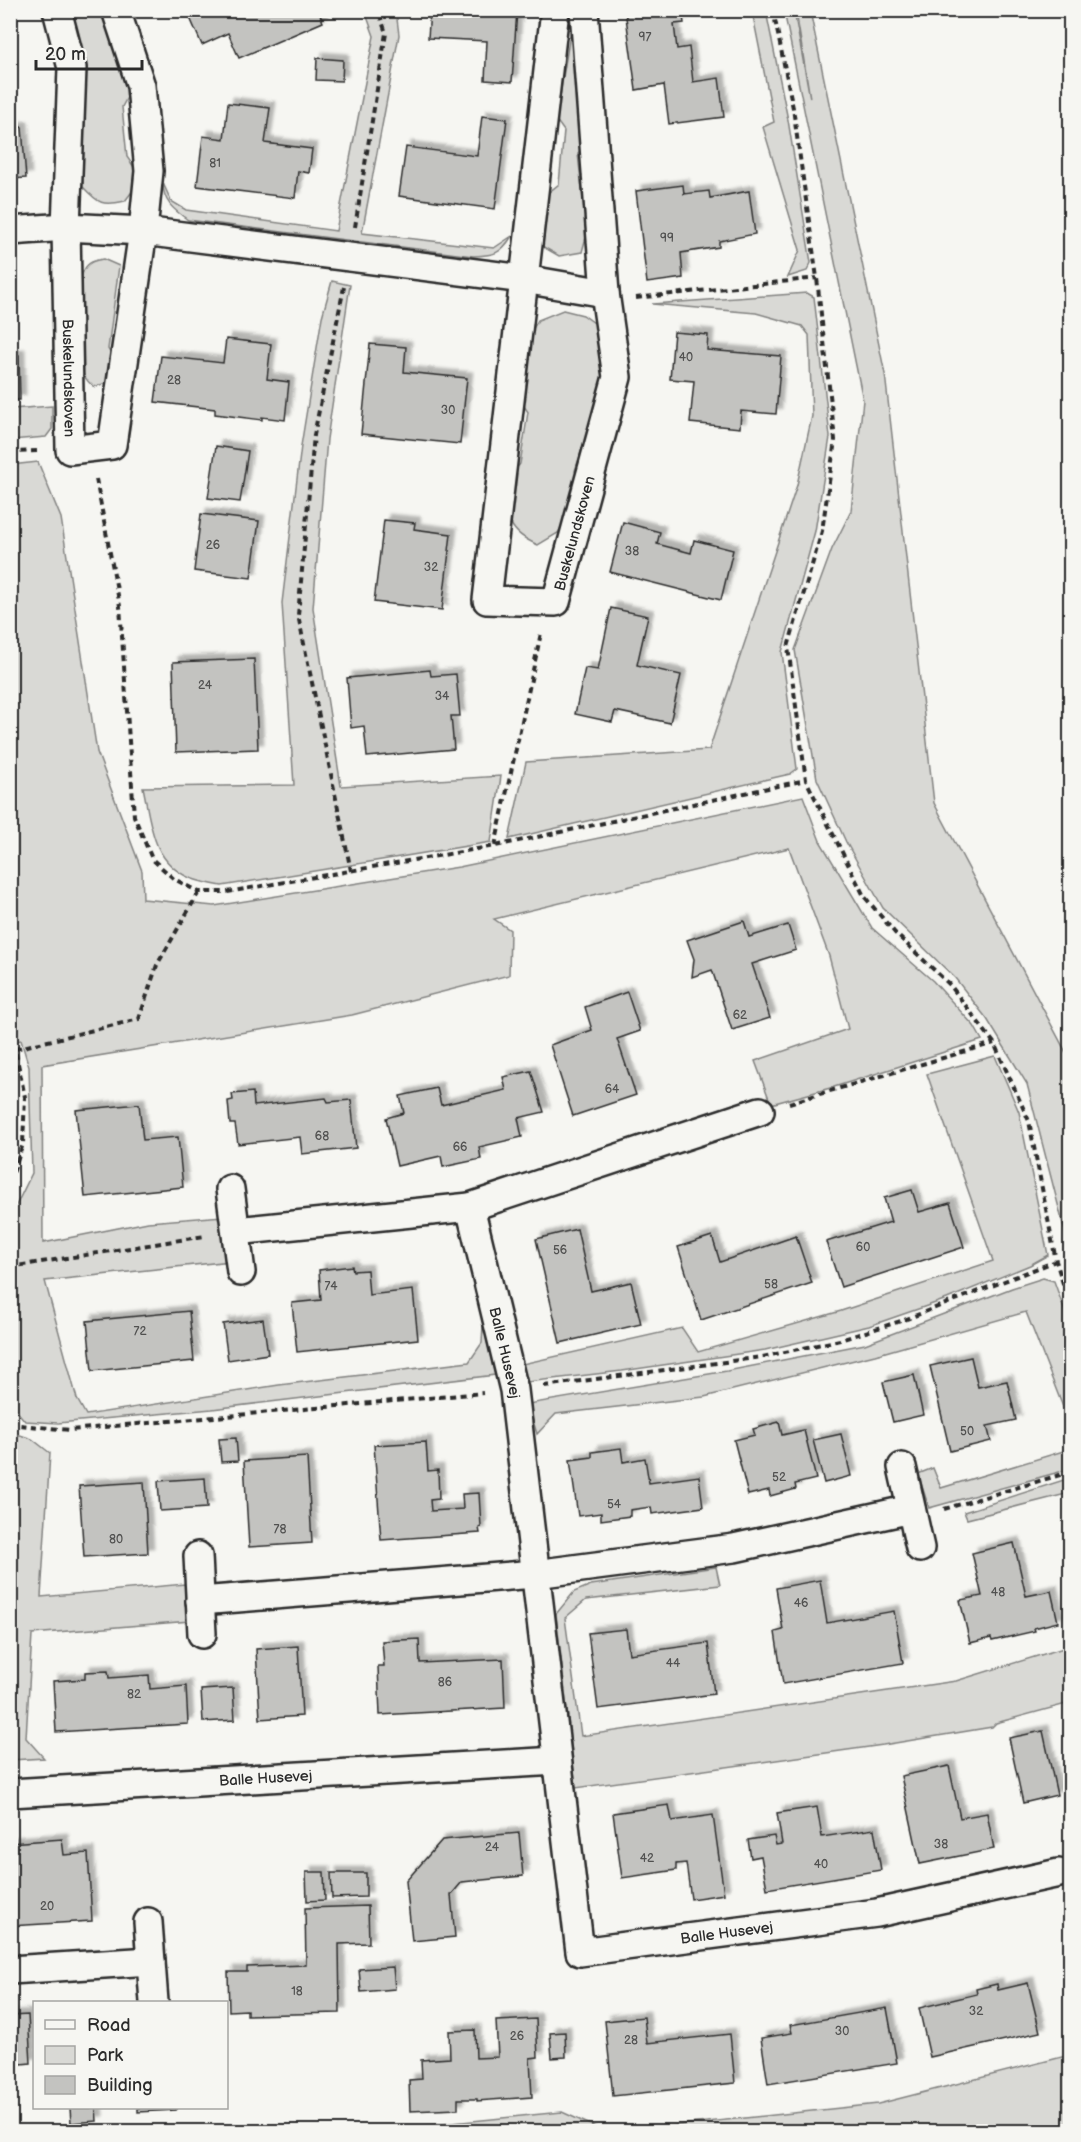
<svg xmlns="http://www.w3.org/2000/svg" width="1081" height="2142" viewBox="0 0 1081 2142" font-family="'Balsamiq Sans',sans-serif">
<defs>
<filter id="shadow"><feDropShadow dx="5.5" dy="-5.5" stdDeviation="1.5" flood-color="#0004"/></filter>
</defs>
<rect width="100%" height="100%" fill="#f6f6f2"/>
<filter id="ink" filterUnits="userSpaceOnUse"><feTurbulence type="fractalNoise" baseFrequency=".0167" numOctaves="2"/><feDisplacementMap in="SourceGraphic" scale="12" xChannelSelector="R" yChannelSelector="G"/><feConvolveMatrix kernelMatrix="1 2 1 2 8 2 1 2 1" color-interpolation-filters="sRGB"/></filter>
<g filter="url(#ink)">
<g fill="#d9d9d5" stroke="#828280" stroke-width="1.5">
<path d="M 69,11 L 107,11 L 132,88 L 122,107 L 127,157 L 134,167 L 134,189 L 125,201 C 102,206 99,204 83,187 L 84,70 Z"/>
<path d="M 365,11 L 396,11 L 399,35 L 362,233 L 494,248 L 512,236 C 500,255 494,255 473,256 L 188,220 C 174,210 163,202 163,183 L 171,201 L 186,210 L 336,231 L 374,36 Z"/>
<path d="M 752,11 L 766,11 L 788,120 L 811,263 L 807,271 L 788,277 L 800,250 L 763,127 L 774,122 Z"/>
<path d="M 784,11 L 794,11 L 810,98 L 796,11 L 810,11 L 885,374 L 934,803 L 1070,1060 L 1070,1251 L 1027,1084 L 987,1019 L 955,978 L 883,908 L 846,842 L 817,779 L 795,650 L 832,549 L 851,511 L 863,400 Z"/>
<path d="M 573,16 L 586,139 L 578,154 L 584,208 L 590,222 L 582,252 L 559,256 L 540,245 L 548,193 L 559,184 L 564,131 L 556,120 Z"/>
<path d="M 103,259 L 119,266 L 108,349 L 116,362 L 106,383 L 94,387 C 84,379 81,371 77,359 C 73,344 76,284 84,270 C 88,262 95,260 103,259 Z"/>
<path d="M 332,281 L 350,285 L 327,439 L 313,608 L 341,786 L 501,776 L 491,842 L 222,886 C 211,884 200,882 190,878 C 151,861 151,823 143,787 L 294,785 L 282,603 L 301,446 L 322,317 Z"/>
<path d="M 807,293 L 814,297 L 830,437 L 815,531 L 782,652 L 797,769 L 790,774 L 509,839 L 526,762 L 709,750 L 797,485 L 812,416 L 809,335 L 802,326 L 756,313 L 652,304 Z"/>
<path d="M 563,310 L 583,315 L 601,328 L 608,385 L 591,421 L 575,471 L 583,488 L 558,533 L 538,545 C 500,529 509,512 510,476 L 520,464 L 528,412 L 520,400 L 525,343 L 538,320 Z"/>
<path d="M 52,406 L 52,429 L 46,437 L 11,440 L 11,409 Z"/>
<path d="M 38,462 L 61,518 L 97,752 L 142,871 L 143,899 L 214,906 L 459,867 L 803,796 L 820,841 L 872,928 L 933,981 L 974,1026 L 982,1040 L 834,1087 L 771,1104 L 755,1061 L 848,1029 L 829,956 L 789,848 L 494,919 L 510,930 L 509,975 L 352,1015 L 42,1065 L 43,1243 L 148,1222 L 223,1216 L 231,1261 L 45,1281 L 77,1399 L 86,1415 L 279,1385 L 469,1362 L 482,1343 L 483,1324 L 495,1375 L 212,1409 L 58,1423 L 25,1421 L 11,1404 L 10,1218 L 32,1173 L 29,1067 L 21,1040 L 10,1042 L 11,465 Z"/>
<path d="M 995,1056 L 1019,1112 L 1048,1255 L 1030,1265 L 947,1299 L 869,1326 L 765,1350 L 622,1371 L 527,1382 L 522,1364 L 682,1328 L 698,1352 L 841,1311 L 993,1261 L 927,1074 Z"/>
<path d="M 1043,1278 L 1054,1281 L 1070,1326 L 1070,1425 L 1026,1312 L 875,1355 L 704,1397 L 556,1414 L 537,1434 L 528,1404 L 727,1371 L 865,1344 L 1012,1288 Z"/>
<path d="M 11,1432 L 32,1439 L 50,1453 L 41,1597 L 185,1584 L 190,1621 L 32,1634 L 26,1738 L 44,1758 L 11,1760 Z"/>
<path d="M 1070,1449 L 1070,1469 L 929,1508 L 918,1474 L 933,1468 L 941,1488 Z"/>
<path d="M 1070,1478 L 1070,1493 L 967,1519 L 964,1512 Z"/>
<path d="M 716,1567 L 720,1585 L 586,1600 L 565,1618 L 581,1736 L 956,1681 L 1070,1646 L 1070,1703 L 996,1723 L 992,1727 L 883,1745 L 576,1788 L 556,1614 L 574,1592 L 591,1585 Z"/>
<path d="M 1070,2055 L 1070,2131 L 622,2131 L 878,2104 Z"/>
<path d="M 562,2112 L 604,2131 L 372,2131 Z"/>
</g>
<g fill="#c3c3c0" stroke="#2b2b2b" stroke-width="1.5" filter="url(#shadow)">
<path d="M 174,10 L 318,10 L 323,22 L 239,58 L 228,33 L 202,45 L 187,11 L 176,16 Z"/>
<path d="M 430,10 L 517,10 L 512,82 L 485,80 L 487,41 L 428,38 Z"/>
<path d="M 625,10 L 682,10 L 684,23 L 674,24 L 677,49 L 689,47 L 693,82 L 719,78 L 724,117 L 669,124 L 664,85 L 636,90 Z"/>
<path d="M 317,58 L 343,60 L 342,81 L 316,80 Z"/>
<path d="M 228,103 L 270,108 L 265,143 L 312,149 L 309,173 L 298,171 L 295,198 L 197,186 L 203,136 L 224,139 Z"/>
<path d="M 482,116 L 507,119 L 495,209 L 399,196 L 406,147 L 477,156 Z"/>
<path d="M 22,127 L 26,178 L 10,179 L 10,128 Z"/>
<path d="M 683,185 L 684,194 L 709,191 L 710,198 L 749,191 L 755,234 L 719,241 L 719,247 L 681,253 L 683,278 L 647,283 L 636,191 Z"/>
<path d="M 674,332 L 708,335 L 707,350 L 781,356 L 776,414 L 741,411 L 740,428 L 690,423 L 694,381 L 670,379 Z"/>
<path d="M 226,339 L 271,344 L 267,379 L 289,382 L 285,420 L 262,417 L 262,420 L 215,414 L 215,409 L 155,402 L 161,356 L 223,363 Z"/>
<path d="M 370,344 L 406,347 L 404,372 L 467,378 L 460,444 L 361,434 Z"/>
<path d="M 19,355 L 20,400 L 10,400 L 10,356 Z"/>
<path d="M 216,446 L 248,451 L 240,502 L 208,498 Z"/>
<path d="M 201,514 L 259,521 L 251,578 L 194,571 Z"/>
<path d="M 384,520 L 415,523 L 414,529 L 451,534 L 442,610 L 374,602 Z"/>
<path d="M 623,522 L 660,532 L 657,544 L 691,553 L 694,540 L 733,550 L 721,600 L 610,572 Z"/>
<path d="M 611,608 L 648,616 L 637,665 L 681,675 L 670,723 L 615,711 L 612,722 L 575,714 L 585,668 L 598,670 Z"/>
<path d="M 254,659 L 258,749 L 176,752 L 173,662 Z"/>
<path d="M 430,670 L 431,676 L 456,674 L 460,716 L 451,716 L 454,749 L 367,757 L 364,726 L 351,728 L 347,678 Z"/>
<path d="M 744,921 L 749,937 L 788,925 L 796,950 L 752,964 L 770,1018 L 732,1030 L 712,970 L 692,977 L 694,959 L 687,940 Z"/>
<path d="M 627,992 L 640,1031 L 617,1039 L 636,1095 L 573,1116 L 550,1045 L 592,1030 L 585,1007 Z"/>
<path d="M 531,1071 L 544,1112 L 518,1118 L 522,1137 L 479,1147 L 481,1159 L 443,1167 L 441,1156 L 397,1166 L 386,1118 L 404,1113 L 400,1096 L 437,1088 L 441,1105 L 506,1090 L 503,1077 Z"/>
<path d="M 253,1092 L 254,1106 L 326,1098 L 328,1102 L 351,1100 L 356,1148 L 302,1154 L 300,1137 L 238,1144 L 235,1124 L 230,1124 L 228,1101 L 233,1100 L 232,1094 Z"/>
<path d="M 139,1104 L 143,1140 L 178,1137 L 183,1187 L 85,1197 L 76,1110 Z"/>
<path d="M 912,1190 L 919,1212 L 950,1203 L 964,1247 L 841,1287 L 826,1242 L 891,1222 L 884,1198 Z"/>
<path d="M 577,1229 L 591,1291 L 631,1282 L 641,1324 L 560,1343 L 536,1239 Z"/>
<path d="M 712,1236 L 720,1262 L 796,1236 L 812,1283 L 701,1320 L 678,1247 Z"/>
<path d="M 352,1266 L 353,1271 L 367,1270 L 369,1295 L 413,1290 L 418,1339 L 297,1352 L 292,1303 L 321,1300 L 319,1270 Z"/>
<path d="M 189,1311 L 194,1361 L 92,1371 L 87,1321 Z"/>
<path d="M 263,1319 L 268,1354 L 228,1360 L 223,1324 Z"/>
<path d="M 971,1357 L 978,1387 L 1007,1381 L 1016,1420 L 987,1426 L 991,1441 L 950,1451 L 930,1366 Z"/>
<path d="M 914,1375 L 923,1415 L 893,1422 L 883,1382 Z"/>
<path d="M 779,1422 L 782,1435 L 804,1430 L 816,1479 L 795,1484 L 796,1489 L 770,1496 L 769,1490 L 748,1495 L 734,1440 L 755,1435 L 753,1429 Z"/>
<path d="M 841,1434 L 851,1476 L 824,1483 L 813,1440 Z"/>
<path d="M 236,1438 L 238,1461 L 221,1462 L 219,1439 Z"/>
<path d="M 426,1442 L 428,1471 L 438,1470 L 439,1499 L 430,1500 L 431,1511 L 463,1509 L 462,1494 L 479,1493 L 481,1527 L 479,1528 L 480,1533 L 381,1540 L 374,1445 Z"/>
<path d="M 621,1448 L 623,1462 L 645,1458 L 649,1483 L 699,1476 L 703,1507 L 652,1514 L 651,1507 L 630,1510 L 630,1516 L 601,1520 L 601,1513 L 578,1516 L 570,1460 L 592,1457 L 592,1452 Z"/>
<path d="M 307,1457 L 312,1543 L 249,1547 L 244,1461 Z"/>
<path d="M 205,1478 L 207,1508 L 160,1511 L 158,1481 Z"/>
<path d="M 144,1482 L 148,1553 L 84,1557 L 79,1486 Z"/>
<path d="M 1014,1543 L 1026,1596 L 1051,1591 L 1058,1622 L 1034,1628 L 1035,1631 L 992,1641 L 991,1638 L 970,1643 L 960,1600 L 982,1596 L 972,1553 Z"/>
<path d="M 820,1580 L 827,1623 L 894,1611 L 903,1663 L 783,1684 L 775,1632 L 783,1630 L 776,1588 Z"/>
<path d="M 626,1629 L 629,1654 L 708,1643 L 714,1694 L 598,1709 L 588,1633 Z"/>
<path d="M 419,1639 L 420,1663 L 503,1659 L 505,1708 L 380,1715 L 378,1666 L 384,1666 L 382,1641 Z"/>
<path d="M 298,1646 L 302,1716 L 260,1719 L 256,1649 Z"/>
<path d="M 108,1671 L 109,1678 L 149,1675 L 150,1689 L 186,1686 L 188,1724 L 56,1732 L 53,1681 L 85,1679 L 85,1672 Z"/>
<path d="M 233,1688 L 235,1720 L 203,1722 L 201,1690 Z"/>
<path d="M 1043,1731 L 1057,1795 L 1023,1803 L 1009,1738 Z"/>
<path d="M 949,1766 L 960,1818 L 987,1813 L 994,1849 L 920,1864 L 901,1776 Z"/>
<path d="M 669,1805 L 672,1821 L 713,1815 L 724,1894 L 691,1899 L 686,1863 L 676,1864 L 676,1870 L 622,1878 L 613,1813 Z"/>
<path d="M 817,1807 L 822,1837 L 874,1829 L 881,1870 L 767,1889 L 761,1856 L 751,1858 L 748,1840 L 774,1836 L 776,1845 L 782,1844 L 777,1813 Z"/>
<path d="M 519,1833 L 523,1876 L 462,1882 L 451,1895 L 455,1937 L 412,1941 L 406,1881 L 442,1840 Z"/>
<path d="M 62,1839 L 64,1855 L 88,1853 L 92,1921 L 10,1926 L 10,1843 Z"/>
<path d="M 306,1872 L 324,1872 L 325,1900 L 307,1901 Z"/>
<path d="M 331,1873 L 366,1873 L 366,1897 L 332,1898 Z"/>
<path d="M 368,1906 L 369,1943 L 339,1944 L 340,2013 L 247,2015 L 247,2010 L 229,2011 L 228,1972 L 247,1972 L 247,1967 L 306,1965 L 305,1908 Z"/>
<path d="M 393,1967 L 395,1989 L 361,1992 L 359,1969 Z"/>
<path d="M 1028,1983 L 1040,2032 L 930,2057 L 919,2008 L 977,1994 L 976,1989 L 997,1984 L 998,1990 Z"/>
<path d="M 887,2008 L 897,2063 L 768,2084 L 761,2038 L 792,2033 L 790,2025 Z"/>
<path d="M 28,2015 L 31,2063 L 10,2065 L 10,2016 Z"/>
<path d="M 644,2017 L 647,2043 L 730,2034 L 735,2083 L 613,2096 L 605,2021 Z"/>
<path d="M 536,2019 L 538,2057 L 530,2058 L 532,2097 L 477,2101 L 477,2099 L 458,2099 L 458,2109 L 410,2111 L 409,2080 L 422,2079 L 421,2060 L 450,2058 L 449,2031 L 475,2030 L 476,2058 L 498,2057 L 496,2021 Z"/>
<path d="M 565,2032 L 566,2057 L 552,2058 L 550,2033 Z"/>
<path d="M 70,2108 L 96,2108 L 97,2121 L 71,2123 Z"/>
<path d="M 138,2108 L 176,2108 L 176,2110 L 138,2112 Z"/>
</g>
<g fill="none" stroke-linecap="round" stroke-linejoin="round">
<defs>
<g id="minor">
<path id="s1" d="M 57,10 L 72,68 L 66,227 L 70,450 L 112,445 L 143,231 L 149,171 L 141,86 L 116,10"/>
<path id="s2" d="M 555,10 L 487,600 L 556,602 L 617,377 L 605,293 L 584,10"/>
<path d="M 10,231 L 66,227 L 143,231 L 524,279 L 605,293"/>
<path d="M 230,1189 L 241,1272"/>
<path id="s3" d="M 470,1207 L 514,1390 L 580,1952 L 877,1913 L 1059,1873"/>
<path d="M 236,1231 L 470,1207 L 760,1111"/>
<path d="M 902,1467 L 920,1548"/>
<path d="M 198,1556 L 202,1634"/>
<path d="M 200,1601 L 535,1574 L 734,1548 L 911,1509"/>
<path id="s4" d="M 10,1793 L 557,1761"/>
<path d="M 148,1922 L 154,2002"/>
<path d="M 10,1970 L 151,1961"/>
</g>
</defs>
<use href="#minor" stroke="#2b2b2b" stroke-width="32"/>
<g stroke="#2b2b2b" stroke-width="4" stroke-dasharray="6 4.5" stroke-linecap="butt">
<path d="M 773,10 L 793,108 L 817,278 L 835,440 L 822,531 L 788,647 L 806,780 L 864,896 L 895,933 L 950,985 L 994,1043 L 1029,1121 L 1056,1261 L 1070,1306"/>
<path d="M 355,227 L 386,33 L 378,10"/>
<path d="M 344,287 L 314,435 L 298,615 L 351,871"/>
<path d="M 636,298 L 817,278"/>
<path d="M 10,452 L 39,451"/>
<path d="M 96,479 L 120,606 L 134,816 L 152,859 L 174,879 L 199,892 L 227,892 L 495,846 L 806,780"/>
<path d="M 495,846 L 541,633"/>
<path d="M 789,1103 L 994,1043"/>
<path d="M 10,1182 L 23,1144 L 25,1097 L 15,1049 L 139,1019 L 157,965 L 199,892"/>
<path d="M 10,1267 L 205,1236"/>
<path d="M 544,1386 L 762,1357 L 840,1340 L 904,1320 L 1056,1261"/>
<path d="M 10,1424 L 70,1430 L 483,1393"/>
<path d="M 944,1509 L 1070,1472"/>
</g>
<use href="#minor" stroke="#f6f6f2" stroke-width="27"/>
</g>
</g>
<g text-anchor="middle" stroke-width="6" stroke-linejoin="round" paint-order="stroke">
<g font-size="12" fill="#515150">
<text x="645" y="41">97</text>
<text x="215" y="167">81</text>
<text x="667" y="242">99</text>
<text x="686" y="361">40</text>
<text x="174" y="384">28</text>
<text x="448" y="414">30</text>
<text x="213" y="549">26</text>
<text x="632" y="555">38</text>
<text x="431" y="571">32</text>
<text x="205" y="689">24</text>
<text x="442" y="700">34</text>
<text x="740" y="1019">62</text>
<text x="612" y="1093">64</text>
<text x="322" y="1140">68</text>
<text x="460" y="1151">66</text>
<text x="863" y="1251">60</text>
<text x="560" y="1254">56</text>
<text x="771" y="1288">58</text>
<text x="331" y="1290">74</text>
<text x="140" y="1335">72</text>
<text x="967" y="1435">50</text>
<text x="779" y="1481">52</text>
<text x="614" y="1508">54</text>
<text x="280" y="1533">78</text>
<text x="116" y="1543">80</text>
<text x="998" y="1596">48</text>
<text x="801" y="1607">46</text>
<text x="673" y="1667">44</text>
<text x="445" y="1686">86</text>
<text x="134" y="1698">82</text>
<text x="941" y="1848">38</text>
<text x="492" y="1851">24</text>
<text x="647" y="1862">42</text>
<text x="821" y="1868">40</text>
<text x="47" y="1910">20</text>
<text x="297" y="1995">18</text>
<text x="976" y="2015">32</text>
<text x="842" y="2035">30</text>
<text x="517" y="2040">26</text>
<text x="631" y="2044">28</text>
</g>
<g font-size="15" fill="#2b2b2b" stroke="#f6f6f2">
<text dy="5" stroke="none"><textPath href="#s1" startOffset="370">Buskelundskoven</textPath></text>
<text dy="5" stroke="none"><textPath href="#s2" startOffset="734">Buskelundskoven</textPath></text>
<text dy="5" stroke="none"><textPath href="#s3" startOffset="150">Balle Husevej</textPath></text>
<text dy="5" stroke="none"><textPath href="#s4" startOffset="256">Balle Husevej</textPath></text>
<text dy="5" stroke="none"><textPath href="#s3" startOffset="902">Balle Husevej</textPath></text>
</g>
</g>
<rect width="1081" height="2142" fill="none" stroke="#f6f6f2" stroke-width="36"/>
<rect x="18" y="18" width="1045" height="2106" fill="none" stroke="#2b2b2b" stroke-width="2" filter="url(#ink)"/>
<rect x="33" y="2001" width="195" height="108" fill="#f6f6f2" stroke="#a5a5a2" stroke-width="1.5"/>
<rect x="45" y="2020" width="30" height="9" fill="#f6f6f2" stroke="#a5a5a2" stroke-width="1.5"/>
<text x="87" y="2031" font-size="18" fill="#2b2b2b">Road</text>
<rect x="45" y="2046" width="30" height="18" fill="#d9d9d5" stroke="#a5a5a2" stroke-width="1.5"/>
<text x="87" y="2061" font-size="18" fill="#2b2b2b">Park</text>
<rect x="45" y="2076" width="30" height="18" fill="#c3c3c0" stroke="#a5a5a2" stroke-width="1.5"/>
<text x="87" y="2091" font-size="18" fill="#2b2b2b">Building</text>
<path d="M36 60v9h106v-9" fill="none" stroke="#2b2b2b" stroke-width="3"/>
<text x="45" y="60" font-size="18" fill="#2b2b2b" stroke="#f6f6f2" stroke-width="4.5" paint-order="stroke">20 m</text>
</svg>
